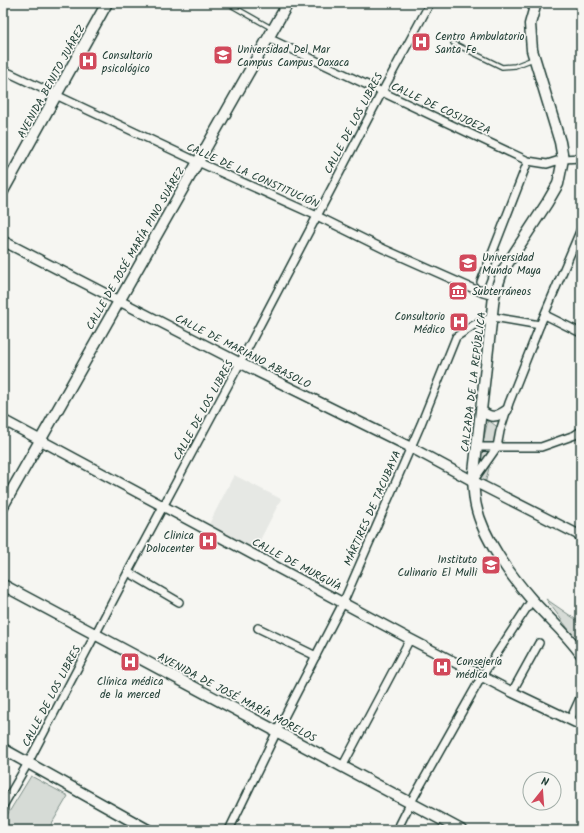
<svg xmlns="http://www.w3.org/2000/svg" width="584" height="833" viewBox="0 0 584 833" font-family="Kalam,sans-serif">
<rect width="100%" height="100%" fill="#f6f6f2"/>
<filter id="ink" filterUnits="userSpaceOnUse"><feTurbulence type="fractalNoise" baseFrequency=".025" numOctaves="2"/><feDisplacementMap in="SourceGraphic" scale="8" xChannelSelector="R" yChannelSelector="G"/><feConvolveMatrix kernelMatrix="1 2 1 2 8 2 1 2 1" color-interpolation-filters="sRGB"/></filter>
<g filter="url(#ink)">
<path fill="#e6e8e4" d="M 234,475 L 281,499 L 255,550 L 208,526 Z"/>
<g fill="#d6dbd6" stroke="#7a8c85">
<path d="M 488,420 L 499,428 L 485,484 L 474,481 Z"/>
<path d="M 546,599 L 581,623 L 581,646 Z"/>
<path d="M 31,776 L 68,796 L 48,830 L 3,830 L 3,822 Z"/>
</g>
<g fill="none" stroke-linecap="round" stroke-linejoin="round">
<defs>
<g id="service">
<path d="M 227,3 L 273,29"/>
<path d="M 522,3 L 533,6"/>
<path d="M 453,43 L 502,67 L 515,66 L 533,59"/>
</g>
<g id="minor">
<path d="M 268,38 L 528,161 L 547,164 L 563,159 L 581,158"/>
<path d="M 3,70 L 198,162 L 317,216 L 384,249 L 483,293 L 494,296"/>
<path d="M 481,282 L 528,161"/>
<path d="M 545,315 L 581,333"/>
<path d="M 478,447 L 541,447 L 575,435 L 581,431"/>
<path d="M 473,481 L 497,447 L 500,431 L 509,403 L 540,325 L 581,229"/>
<path d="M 128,572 L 179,602"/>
<path d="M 258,628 L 316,656"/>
<path d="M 512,692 L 539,643"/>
<path d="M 570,720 L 581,696"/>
<path d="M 342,767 L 410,639"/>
<path d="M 3,806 L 28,763 L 128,572 L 240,363 L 382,92 L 430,3"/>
<path d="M 229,830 L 277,731 L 343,603 L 421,424 L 456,337 L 474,325 L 493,317 L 540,325"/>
<path d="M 397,830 L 410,804 L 482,676 L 532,600"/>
<path d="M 578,830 L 581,824"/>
</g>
<g id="tertiary">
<path d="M 3,241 L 240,363 L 410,447 L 473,481 L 581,536"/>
<path d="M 482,411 C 491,419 497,417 507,410"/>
<path d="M 3,420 L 410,639 L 512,692 L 581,725"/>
</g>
<g id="secondary">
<path d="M 536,3 L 530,24 L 532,50 L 560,142 L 563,159 L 558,184 L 547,203 L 502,272 L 494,296 L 473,481 C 474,489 474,498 476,506 C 483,538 510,575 532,600 C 549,619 566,633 581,654"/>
<path d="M 3,191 L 107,3"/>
<path d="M 3,506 L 288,3"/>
<path d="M 3,585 L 461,830"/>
<path d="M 3,749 L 148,830"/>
</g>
</defs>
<use href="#service" stroke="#1f3d34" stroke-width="6"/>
<use href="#minor" stroke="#1f3d34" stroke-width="10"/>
<use href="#tertiary" stroke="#1f3d34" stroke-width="12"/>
<use href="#secondary" stroke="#1f3d34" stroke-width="13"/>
<use href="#service" stroke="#f6f6f2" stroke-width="3.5"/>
<use href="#minor" stroke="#f6f6f2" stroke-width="7"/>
<use href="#tertiary" stroke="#f6f6f2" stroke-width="9"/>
<use href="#secondary" stroke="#f6f6f2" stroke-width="10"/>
</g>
</g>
<defs>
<symbol id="hospital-square" viewBox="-11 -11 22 22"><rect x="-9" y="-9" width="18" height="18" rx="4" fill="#d1495b" stroke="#f6f6f2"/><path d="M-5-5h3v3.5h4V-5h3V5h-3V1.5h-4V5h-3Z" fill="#fff"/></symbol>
<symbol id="university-square" viewBox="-11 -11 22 22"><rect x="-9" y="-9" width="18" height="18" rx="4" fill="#d1495b" stroke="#f6f6f2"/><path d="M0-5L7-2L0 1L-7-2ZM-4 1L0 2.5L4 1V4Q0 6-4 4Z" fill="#fff"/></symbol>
<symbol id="museum-square" viewBox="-11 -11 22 22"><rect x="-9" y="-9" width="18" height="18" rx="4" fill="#d1495b" stroke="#f6f6f2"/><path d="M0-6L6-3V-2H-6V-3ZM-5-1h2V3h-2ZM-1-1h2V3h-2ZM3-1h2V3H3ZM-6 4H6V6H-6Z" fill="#fff"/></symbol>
</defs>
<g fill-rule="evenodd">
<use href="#hospital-square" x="410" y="31" width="22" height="22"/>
<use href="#university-square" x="212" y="44" width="22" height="22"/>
<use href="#hospital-square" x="77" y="50" width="22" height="22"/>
<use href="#university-square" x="457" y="252" width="22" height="22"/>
<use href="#museum-square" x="447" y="280" width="22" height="22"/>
<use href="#hospital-square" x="448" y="311" width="22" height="22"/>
<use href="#hospital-square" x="197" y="530" width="22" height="22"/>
<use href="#university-square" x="480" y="554" width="22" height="22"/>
<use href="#hospital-square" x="119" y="651" width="22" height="22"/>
<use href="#hospital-square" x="431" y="656" width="22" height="22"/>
</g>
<g text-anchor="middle" stroke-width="3.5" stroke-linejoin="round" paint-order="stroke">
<g font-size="11" fill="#1f3d34" stroke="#f6f6f2" text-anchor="start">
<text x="435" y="40">Centro Ambulatorio<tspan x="435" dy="13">Santa Fe</tspan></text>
<text x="237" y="53">Universidad Del Mar<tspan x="237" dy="13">Campus Campus Oaxaca</tspan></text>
<text x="102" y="59">Consultorio<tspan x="102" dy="13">psicológico</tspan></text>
<text x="482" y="261">Universidad<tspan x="482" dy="13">Mundo Maya</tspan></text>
<text x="472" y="295">Subterráneos</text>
<text x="445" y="320" text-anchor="end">Consultorio<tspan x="445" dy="13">Médico</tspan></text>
<text x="194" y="539" text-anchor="end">Clinica<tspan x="194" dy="13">Dolocenter</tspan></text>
<text x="477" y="563" text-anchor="end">Instituto<tspan x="477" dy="13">Culinario El Mulli</tspan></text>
<text x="456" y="665">Consejería<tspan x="456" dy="13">médica</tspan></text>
<text x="130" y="685" text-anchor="middle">Clínica médica<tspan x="130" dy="13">de la merced</tspan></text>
</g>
<g font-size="11" fill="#1f3d34" stroke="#f6f6f2">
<text transform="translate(51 81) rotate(-61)" y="4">AVENIDA BENITO JUÁREZ</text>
<text transform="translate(441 108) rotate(25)" y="4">CALLE DE COSIJOEZA</text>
<text transform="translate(353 123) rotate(-62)" y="4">CALLE DE LOS LIBRES</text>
<text transform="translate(253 175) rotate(24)" y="4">CALLE DE LA CONSTITUCIÓN</text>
<text transform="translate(135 248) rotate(-60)" y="4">CALLE DE JOSÉ MARÍA PINO SUÁREZ</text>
<text transform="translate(243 351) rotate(27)" y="4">CALLE DE MARIANO ABASOLO</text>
<text transform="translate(473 382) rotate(-83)" y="4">CALZADA DE LA REPÚBLICA</text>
<text transform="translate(203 410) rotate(-61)" y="4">CALLE DE LOS LIBRES</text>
<text transform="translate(372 508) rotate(-66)" y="4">MÁRTIRES DE TACUBAYA</text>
<text transform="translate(297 564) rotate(28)" y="4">CALLE DE MURGUÍA</text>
<text transform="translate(51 696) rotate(-62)" y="4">CALLE DE LOS LIBRES</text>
<text transform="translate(237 697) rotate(28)" y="4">AVENIDA DE JOSÉ MARÍA MORELOS</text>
</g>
</g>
<rect width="584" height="833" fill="none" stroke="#f6f6f2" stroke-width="16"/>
<rect x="8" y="8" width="568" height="817" fill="none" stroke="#1f3d34" stroke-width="1.5" filter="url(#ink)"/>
<g transform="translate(542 791) rotate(17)"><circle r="19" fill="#f6f6f2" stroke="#a0aca6"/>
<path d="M0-3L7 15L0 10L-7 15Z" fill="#d1495b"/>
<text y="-6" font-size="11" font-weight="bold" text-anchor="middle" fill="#1f3d34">N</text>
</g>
</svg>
